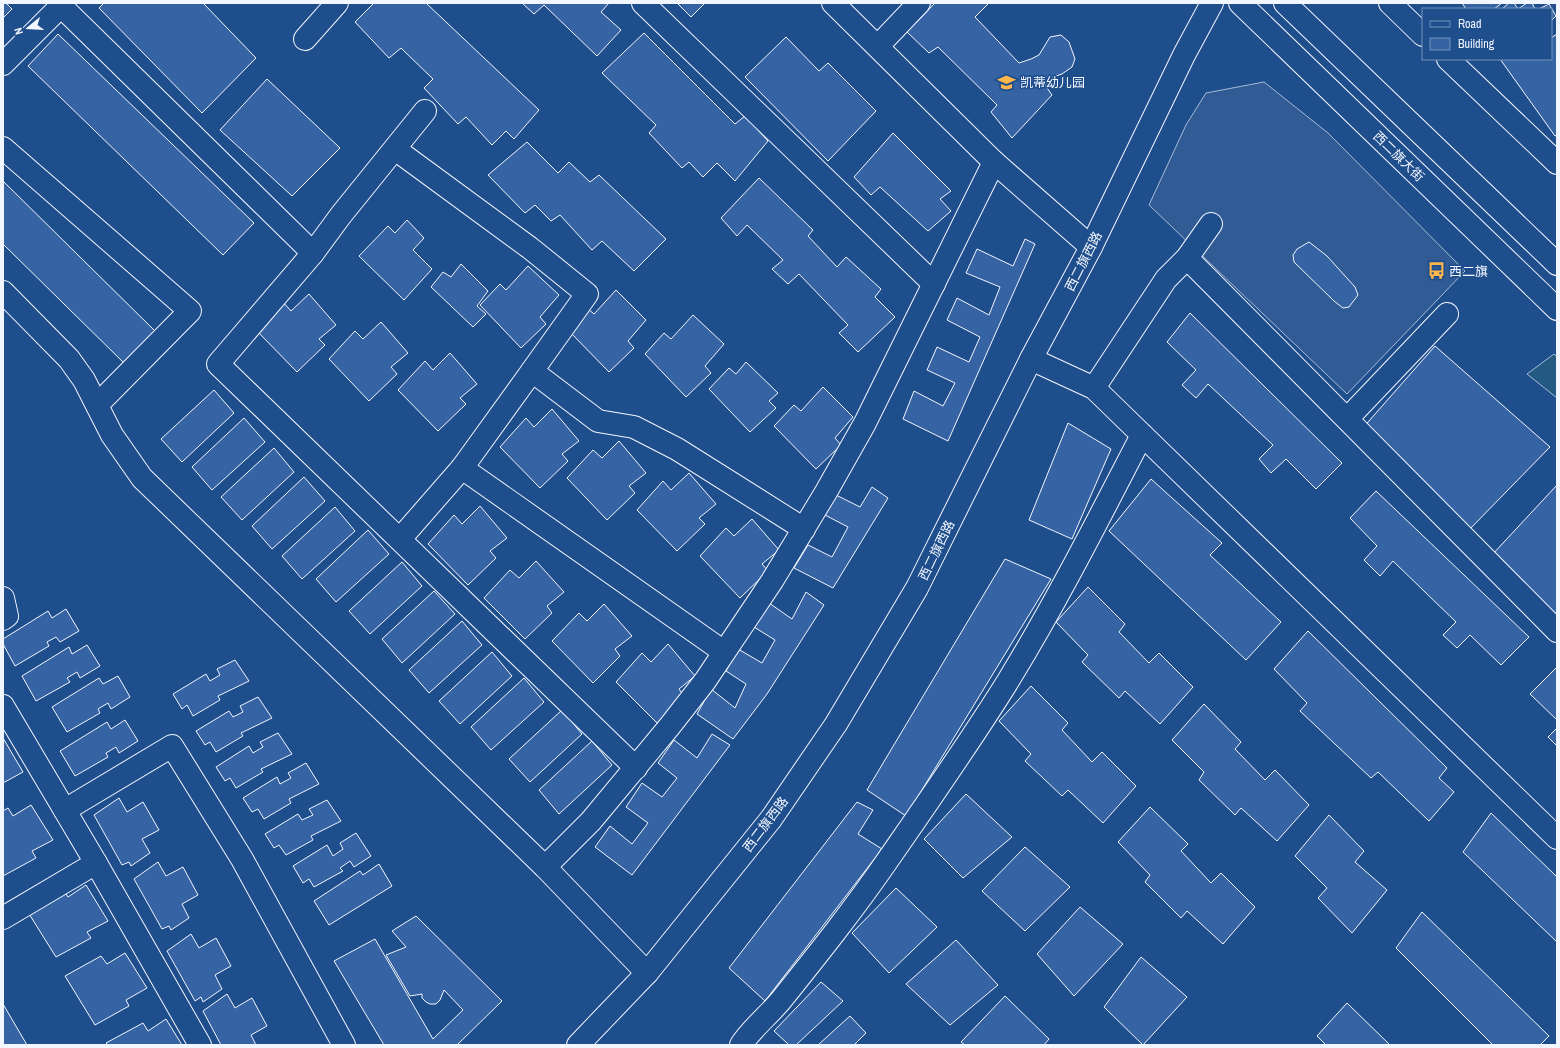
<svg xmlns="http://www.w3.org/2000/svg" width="1560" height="1048" viewBox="0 0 1560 1048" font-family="'Archivo Narrow','Noto Sans SC',sans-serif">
<rect width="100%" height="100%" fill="#1f4e8c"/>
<path fill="#245a82" stroke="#a8bbd7" d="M 1554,354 L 1557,357 L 1557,398 L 1527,374 Z"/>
<path fill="#305b95" stroke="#a8bbd7" d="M 1264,82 L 1328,133 L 1465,271 L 1347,394 L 1149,205 L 1186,125 L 1206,93 Z"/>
<g fill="#3563a3" stroke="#f2f6ff">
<path d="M 3,3 L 6,3 L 12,9 L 3,18 Z"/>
<path d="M 104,3 L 203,3 L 256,58 L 202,113 L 99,8 Z"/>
<path d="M 374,3 L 426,3 L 539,110 L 514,139 L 506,131 L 492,145 L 466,117 L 458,124 L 424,88 L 433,79 L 401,48 L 389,58 L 355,22 Z"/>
<path d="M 522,3 L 609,3 L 601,12 L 621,30 L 597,56 L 544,5 L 534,14 Z"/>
<path d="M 677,3 L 705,3 L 691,17 Z"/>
<path d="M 935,3 L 989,3 L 975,17 L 1019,63 L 1031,59 L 1039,55 L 1050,37 L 1061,35 L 1069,42 L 1075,59 L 1072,67 L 1062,74 L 1053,77 L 1045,85 L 1052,95 L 1012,138 L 991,112 L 997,105 L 938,47 L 929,53 L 907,32 Z"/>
<path d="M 1462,3 L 1502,3 L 1494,9 L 1466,9 Z"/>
<path d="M 1509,3 L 1514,3 L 1518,9 L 1502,9 Z"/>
<path d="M 1527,3 L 1532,3 L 1535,9 L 1518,9 Z"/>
<path d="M 1549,4 L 1556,16 L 1551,21 L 1551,9 L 1539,9 Z"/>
<path d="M 644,33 L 735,124 L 745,116 L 768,141 L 735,181 L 717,163 L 703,177 L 689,162 L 682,168 L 649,133 L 656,125 L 602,73 Z"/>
<path d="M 58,34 L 254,223 L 223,255 L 28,66 Z"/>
<path d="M 1557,34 L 1557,135 L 1555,136 L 1500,59 L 1551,59 L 1551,38 Z"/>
<path d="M 786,37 L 819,71 L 828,63 L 876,111 L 828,161 L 745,77 Z"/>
<path d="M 267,79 L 340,148 L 292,196 L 220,130 Z"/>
<path d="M 893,133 L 951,191 L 940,199 L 951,211 L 928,231 L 880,187 L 871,195 L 854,177 Z"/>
<path d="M 527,142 L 558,173 L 569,162 L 590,182 L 599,175 L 666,239 L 634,271 L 602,241 L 592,250 L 560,215 L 551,221 L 535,205 L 525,213 L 488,175 Z"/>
<path d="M 759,178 L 813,230 L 808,236 L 837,267 L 846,257 L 881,289 L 875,297 L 895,317 L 858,352 L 839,333 L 848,325 L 799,274 L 788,284 L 772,269 L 783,260 L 747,225 L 737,236 L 721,218 Z"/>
<path d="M 3,181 L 155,331 L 124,363 L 3,244 Z"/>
<path d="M 407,220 L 424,238 L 413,250 L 432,269 L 404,300 L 359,256 L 388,226 L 395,233 Z"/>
<path d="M 1025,239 L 1035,244 L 948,441 L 903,419 L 914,391 L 943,406 L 955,383 L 927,370 L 937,347 L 969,362 L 980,337 L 947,320 L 957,298 L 989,315 L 1000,287 L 966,273 L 977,249 L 1013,266 Z"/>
<path d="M 1309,242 L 1327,256 L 1355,287 L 1358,295 L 1349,307 L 1343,308 L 1334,301 L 1294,262 L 1293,255 L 1297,249 Z"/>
<path d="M 461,264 L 488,291 L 477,306 L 486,314 L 473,327 L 431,287 L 443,272 L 451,277 Z"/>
<path d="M 528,266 L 559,295 L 540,317 L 546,324 L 521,348 L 480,305 L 500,284 L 506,290 Z"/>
<path d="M 616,290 L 646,320 L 628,341 L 634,348 L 609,372 L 567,329 L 587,308 L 594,314 Z"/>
<path d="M 309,294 L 336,325 L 319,339 L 325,345 L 297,372 L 257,331 L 283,302 L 291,311 Z"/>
<path d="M 1190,313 L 1342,463 L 1316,489 L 1286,459 L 1271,473 L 1259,459 L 1273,445 L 1208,384 L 1196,398 L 1182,385 L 1196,370 L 1167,342 Z"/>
<path d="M 693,315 L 724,344 L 705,366 L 711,373 L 686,397 L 645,354 L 664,333 L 671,339 Z"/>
<path d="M 381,322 L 408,353 L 391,367 L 397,374 L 369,401 L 329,359 L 355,331 L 363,339 Z"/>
<path d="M 1435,346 L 1550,447 L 1465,534 L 1361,430 Z"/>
<path d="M 450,353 L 477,384 L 460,398 L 466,404 L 438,431 L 398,390 L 425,361 L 433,370 Z"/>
<path d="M 746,362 L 778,393 L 769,401 L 776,408 L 750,432 L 709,389 L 729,368 L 736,374 Z"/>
<path d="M 823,387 L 853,417 L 835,438 L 841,445 L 816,469 L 774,426 L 794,405 L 801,411 Z"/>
<path d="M 214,390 L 234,413 L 182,462 L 161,439 Z"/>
<path d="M 552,409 L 579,441 L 562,454 L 568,461 L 540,488 L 500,447 L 526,418 L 534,427 Z"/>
<path d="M 244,418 L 265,442 L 212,490 L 192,467 Z"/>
<path d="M 1068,423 L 1111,449 L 1072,539 L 1029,520 Z"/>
<path d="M 619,441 L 646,473 L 629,486 L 635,493 L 607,520 L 567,478 L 593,450 L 602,458 Z"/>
<path d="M 274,448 L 294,472 L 242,520 L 221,497 Z"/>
<path d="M 689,473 L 716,504 L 699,518 L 705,524 L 677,551 L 637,510 L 663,481 L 671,490 Z"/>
<path d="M 304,477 L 325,501 L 272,549 L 252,526 Z"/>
<path d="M 1151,479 L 1222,543 L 1210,555 L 1281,622 L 1246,660 L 1109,531 Z"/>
<path d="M 1557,485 L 1557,622 L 1491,556 Z"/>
<path d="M 872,487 L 888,498 L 833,588 L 794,568 L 808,545 L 832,557 L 848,527 L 825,515 L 836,495 L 860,507 Z"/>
<path d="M 1376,491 L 1529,637 L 1501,665 L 1470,635 L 1457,648 L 1443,635 L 1456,622 L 1393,561 L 1380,576 L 1364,560 L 1377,546 L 1350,518 Z"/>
<path d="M 480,506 L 507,538 L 490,551 L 496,558 L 468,585 L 428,544 L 454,515 L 462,524 Z"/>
<path d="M 335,507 L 355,531 L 302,579 L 282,556 Z"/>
<path d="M 752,519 L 779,550 L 762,564 L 768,571 L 740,598 L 700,556 L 726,528 L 734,536 Z"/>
<path d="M 368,530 L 389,554 L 336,602 L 316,579 Z"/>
<path d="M 1005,559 L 1051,579 L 906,816 L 867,790 Z"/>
<path d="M 536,561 L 564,592 L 547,606 L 552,613 L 525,639 L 484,598 L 510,570 L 519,578 Z"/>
<path d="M 402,562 L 422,586 L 370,634 L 349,611 Z"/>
<path d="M 1088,587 L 1125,624 L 1119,632 L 1149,663 L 1159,653 L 1193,687 L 1160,724 L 1125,691 L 1119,698 L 1082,662 L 1088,655 L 1056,622 Z"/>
<path d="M 434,591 L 455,614 L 402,663 L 382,639 Z"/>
<path d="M 806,592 L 824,605 L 767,694 L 733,739 L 697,714 L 711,689 L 735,708 L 746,684 L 726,671 L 738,649 L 762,663 L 775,640 L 754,627 L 769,603 L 792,619 Z"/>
<path d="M 604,604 L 632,636 L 615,649 L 620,656 L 593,683 L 552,641 L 579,613 L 587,621 Z"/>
<path d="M 66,609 L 79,631 L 60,642 L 56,637 L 47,642 L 49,646 L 15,666 L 3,644 L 3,639 L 48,611 L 52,618 Z"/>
<path d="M 462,621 L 482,645 L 429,693 L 409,670 Z"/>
<path d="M 1308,631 L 1447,768 L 1439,778 L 1454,792 L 1429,821 L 1378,772 L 1371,778 L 1300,711 L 1307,703 L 1274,669 Z"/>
<path d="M 668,644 L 695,676 L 679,689 L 684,696 L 657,723 L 616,682 L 642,653 L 651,662 Z"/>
<path d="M 87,645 L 100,666 L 80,678 L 77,672 L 67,678 L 70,682 L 36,701 L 22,676 L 69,647 L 72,654 Z"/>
<path d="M 492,652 L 512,676 L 460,724 L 439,701 Z"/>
<path d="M 235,660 L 249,681 L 218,696 L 220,700 L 193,716 L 187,705 L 182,709 L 173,694 L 206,674 L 210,681 L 220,675 L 217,669 Z"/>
<path d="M 1556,668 L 1557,670 L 1557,720 L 1530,694 Z"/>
<path d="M 118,676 L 130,697 L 111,709 L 108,703 L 98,709 L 100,713 L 67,732 L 52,707 L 99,678 L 103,684 Z"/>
<path d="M 524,678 L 544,702 L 491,750 L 471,727 Z"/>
<path d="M 1031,686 L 1068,723 L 1062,730 L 1092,762 L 1102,752 L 1136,786 L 1103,823 L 1068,790 L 1062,796 L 1025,761 L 1031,754 L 999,721 Z"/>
<path d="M 258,697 L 272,718 L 241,733 L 243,736 L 216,752 L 210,742 L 205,745 L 196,731 L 229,711 L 233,717 L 243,712 L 240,706 Z"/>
<path d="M 1204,704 L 1241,742 L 1235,749 L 1265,780 L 1275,770 L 1309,805 L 1277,841 L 1241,808 L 1235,815 L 1199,780 L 1204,772 L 1172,740 Z"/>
<path d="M 562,710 L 582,734 L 530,782 L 509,759 Z"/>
<path d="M 125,720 L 138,741 L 119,753 L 116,747 L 106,753 L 108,757 L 75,776 L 60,751 L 107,722 L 111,729 Z"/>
<path d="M 1557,728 L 1557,746 L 1548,737 Z"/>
<path d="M 278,733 L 292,754 L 261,769 L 263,772 L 236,788 L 230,778 L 225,781 L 216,767 L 249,746 L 253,753 L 263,747 L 260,742 Z"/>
<path d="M 712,734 L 730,745 L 632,875 L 595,847 L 610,826 L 632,844 L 648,823 L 626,807 L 642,783 L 662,797 L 677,778 L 658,763 L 674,740 L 697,758 Z"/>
<path d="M 3,738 L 23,772 L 3,783 Z"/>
<path d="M 592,741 L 612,765 L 559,814 L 539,790 Z"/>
<path d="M 306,763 L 319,784 L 289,799 L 291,803 L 264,819 L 258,809 L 252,812 L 243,798 L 277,777 L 280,784 L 291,778 L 288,773 Z"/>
<path d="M 966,794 L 1012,837 L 963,878 L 924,839 Z"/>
<path d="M 119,798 L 127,812 L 143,802 L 159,830 L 142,839 L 150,853 L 131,866 L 129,862 L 122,865 L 94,815 Z"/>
<path d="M 327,800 L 341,821 L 311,836 L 313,840 L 286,855 L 279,845 L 274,848 L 265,834 L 298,814 L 302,820 L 313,815 L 309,809 Z"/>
<path d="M 857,802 L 873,810 L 858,834 L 882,849 L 765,1001 L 729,968 Z"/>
<path d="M 31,805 L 53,840 L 32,851 L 36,858 L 3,876 L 3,811 L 8,808 L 13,816 Z"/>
<path d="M 1150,807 L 1188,844 L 1181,851 L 1211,883 L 1221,873 L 1255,907 L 1223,944 L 1187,911 L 1181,918 L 1145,882 L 1150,875 L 1118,842 Z"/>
<path d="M 1491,813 L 1557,877 L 1557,942 L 1463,852 Z"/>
<path d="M 1329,815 L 1364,851 L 1355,862 L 1387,890 L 1352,933 L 1318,898 L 1327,888 L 1295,856 Z"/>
<path d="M 356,833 L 371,856 L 354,867 L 350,861 L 340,868 L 343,871 L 314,887 L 309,879 L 303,883 L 293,866 L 327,845 L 333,856 L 343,849 L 340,843 Z"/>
<path d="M 1025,847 L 1070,887 L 1025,931 L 982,891 Z"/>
<path d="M 158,862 L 166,876 L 183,867 L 198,895 L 182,904 L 189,918 L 171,930 L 169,926 L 162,929 L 134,879 Z"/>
<path d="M 379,864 L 392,886 L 329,925 L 314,901 L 360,871 L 363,875 Z"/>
<path d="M 86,885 L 108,921 L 87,932 L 91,938 L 56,957 L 26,909 L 63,889 L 68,897 Z"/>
<path d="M 896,888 L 937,927 L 889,973 L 852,933 Z"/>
<path d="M 1080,907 L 1123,944 L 1074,996 L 1037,954 Z"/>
<path d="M 1422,912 L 1549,1036 L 1540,1045 L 1493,1045 L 1396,948 Z"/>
<path d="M 416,916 L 502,1001 L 457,1045 L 384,1045 L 334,961 L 375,939 L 433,1039 L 463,1010 L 444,990 L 440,1000 L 436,1004 L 430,1004 L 426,1002 L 422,998 L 422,994 L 410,996 L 386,955 L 406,947 L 392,931 Z"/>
<path d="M 191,934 L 199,948 L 216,938 L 231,966 L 215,975 L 222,989 L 203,1002 L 201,997 L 195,1001 L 167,951 Z"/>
<path d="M 956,940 L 998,985 L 950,1025 L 906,984 Z"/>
<path d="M 125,953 L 147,988 L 126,1000 L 129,1006 L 95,1025 L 65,976 L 101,956 L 107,964 Z"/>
<path d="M 1141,957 L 1187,997 L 1143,1045 L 1104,1007 Z"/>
<path d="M 821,982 L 843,1001 L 796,1045 L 789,1045 L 774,1031 Z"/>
<path d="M 227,994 L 235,1008 L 252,998 L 267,1026 L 251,1035 L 256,1045 L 221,1045 L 203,1011 Z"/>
<path d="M 1005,996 L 1049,1039 L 1044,1045 L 965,1045 L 961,1042 Z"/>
<path d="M 1347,1003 L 1390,1045 L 1326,1045 L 1317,1036 Z"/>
<path d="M 3,1004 L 27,1045 L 3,1045 Z"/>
<path d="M 850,1016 L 866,1033 L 854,1045 L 818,1045 Z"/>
<path d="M 166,1019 L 182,1045 L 108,1045 L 106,1043 L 143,1023 L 148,1031 Z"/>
</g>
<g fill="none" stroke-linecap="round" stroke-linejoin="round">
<defs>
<g id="minor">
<path d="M 643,3 L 934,284"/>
<path d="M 833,3 L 994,162 L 1091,247"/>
<path d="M 1390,3 L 1423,35"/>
<path d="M 305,39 L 337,3"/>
<path d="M 878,46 L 919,3"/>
<path d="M 1448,59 L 1557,163"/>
<path d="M 3,64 L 61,6 L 313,253"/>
<path d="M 425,111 L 341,215 L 313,253 L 218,364 L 636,768"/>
<path d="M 3,148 L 190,311 L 97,405"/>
<path d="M 395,149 L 530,248 L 587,294 L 532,371 L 598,421 L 634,427 L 677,449 L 804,529"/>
<path d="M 1187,258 L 1557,631"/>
<path d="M 3,292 L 69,359 L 84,380 L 112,435 L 142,478 L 545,867 L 647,973"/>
<path d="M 1031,359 L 1094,388 L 1557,838"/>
<path d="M 1094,388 L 1166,279 L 1187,258 L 1211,224"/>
<path d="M 1347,419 L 1447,314"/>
<path d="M 462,468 L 724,652"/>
<path d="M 400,539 L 462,468 L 532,371"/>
<path d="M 3,598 L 7,616 L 3,619"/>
<path d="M 3,706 L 96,863 L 200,1045"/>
<path d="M 65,810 L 172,746 L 242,859 L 344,1045"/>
<path d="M 545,867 L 591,821 L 669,727 L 705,681 L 772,581 L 826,492 L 865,423 L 994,162"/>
<path d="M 3,918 L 96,863"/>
<path d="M 741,1045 C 750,1030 770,1014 782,999 C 818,954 854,909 887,861 C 928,802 970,742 1008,681 C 1057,601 1099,518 1142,435"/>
</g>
<path id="tertiary" d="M 578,1045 L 647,973 L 771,819 L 836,724 L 917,588 L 1031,359 L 1091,247 L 1184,55 L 1212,3"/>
<g id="secondary">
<path d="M 1240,3 L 1557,309"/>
<path d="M 1285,3 L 1557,264"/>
</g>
</defs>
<use href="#minor" stroke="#f2f6ff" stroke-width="24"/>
<use href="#tertiary" stroke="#f2f6ff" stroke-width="24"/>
<use href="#secondary" stroke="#f2f6ff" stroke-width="24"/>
<use href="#minor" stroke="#1f4e8c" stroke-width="22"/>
<use href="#tertiary" stroke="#1f4e8c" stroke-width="22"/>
<use href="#secondary" stroke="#1f4e8c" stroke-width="22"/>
</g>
<defs>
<symbol id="school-bare" viewBox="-9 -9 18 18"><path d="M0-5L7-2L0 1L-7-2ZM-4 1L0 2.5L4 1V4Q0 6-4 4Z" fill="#ffb74d" stroke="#1f4e8c" stroke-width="2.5" paint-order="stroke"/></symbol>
<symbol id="bus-bare" viewBox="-9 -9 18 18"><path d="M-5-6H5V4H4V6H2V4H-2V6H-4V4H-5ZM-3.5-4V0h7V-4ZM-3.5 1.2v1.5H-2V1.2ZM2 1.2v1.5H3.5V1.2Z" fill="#ffb74d" stroke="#1f4e8c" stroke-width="2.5" paint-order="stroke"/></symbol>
</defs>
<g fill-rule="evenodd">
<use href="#school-bare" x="994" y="70" width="25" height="25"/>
<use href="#bus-bare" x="1424" y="258" width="25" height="25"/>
</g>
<g text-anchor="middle" stroke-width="3" stroke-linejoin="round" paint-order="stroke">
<g font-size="13" fill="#f2f6ff" stroke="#1f4e8c" text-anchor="start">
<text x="1020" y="87">凯蒂幼儿园</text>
<text x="1449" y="276">西二旗</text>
</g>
<g font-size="13" fill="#f2f6ff" stroke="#1f4e8c">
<text transform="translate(1399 156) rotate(44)" y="5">西二旗大街</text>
<text transform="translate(1083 261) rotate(-63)" y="5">西二旗西路</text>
<text transform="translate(936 550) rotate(-64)" y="5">西二旗西路</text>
<text transform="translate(765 824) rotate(-53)" y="5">西二旗西路</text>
</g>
</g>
<rect width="1560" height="1048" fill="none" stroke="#f2f6ff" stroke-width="8"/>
<rect x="1422" y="8" width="130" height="52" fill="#1f4e8c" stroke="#7391ba"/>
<rect x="1430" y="21" width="20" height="6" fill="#1f4e8c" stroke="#7391ba"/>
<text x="1458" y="28" font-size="12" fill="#f2f6ff">Road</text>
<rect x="1430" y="38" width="20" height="12" fill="#3563a3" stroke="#7391ba"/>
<text x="1458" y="48" font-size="12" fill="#f2f6ff">Building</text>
<g transform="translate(28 28) rotate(252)" stroke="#1f4e8c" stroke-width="3" paint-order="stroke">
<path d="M0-3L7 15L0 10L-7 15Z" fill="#f2f6ff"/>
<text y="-6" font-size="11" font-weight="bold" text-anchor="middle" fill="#f2f6ff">N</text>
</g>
</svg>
